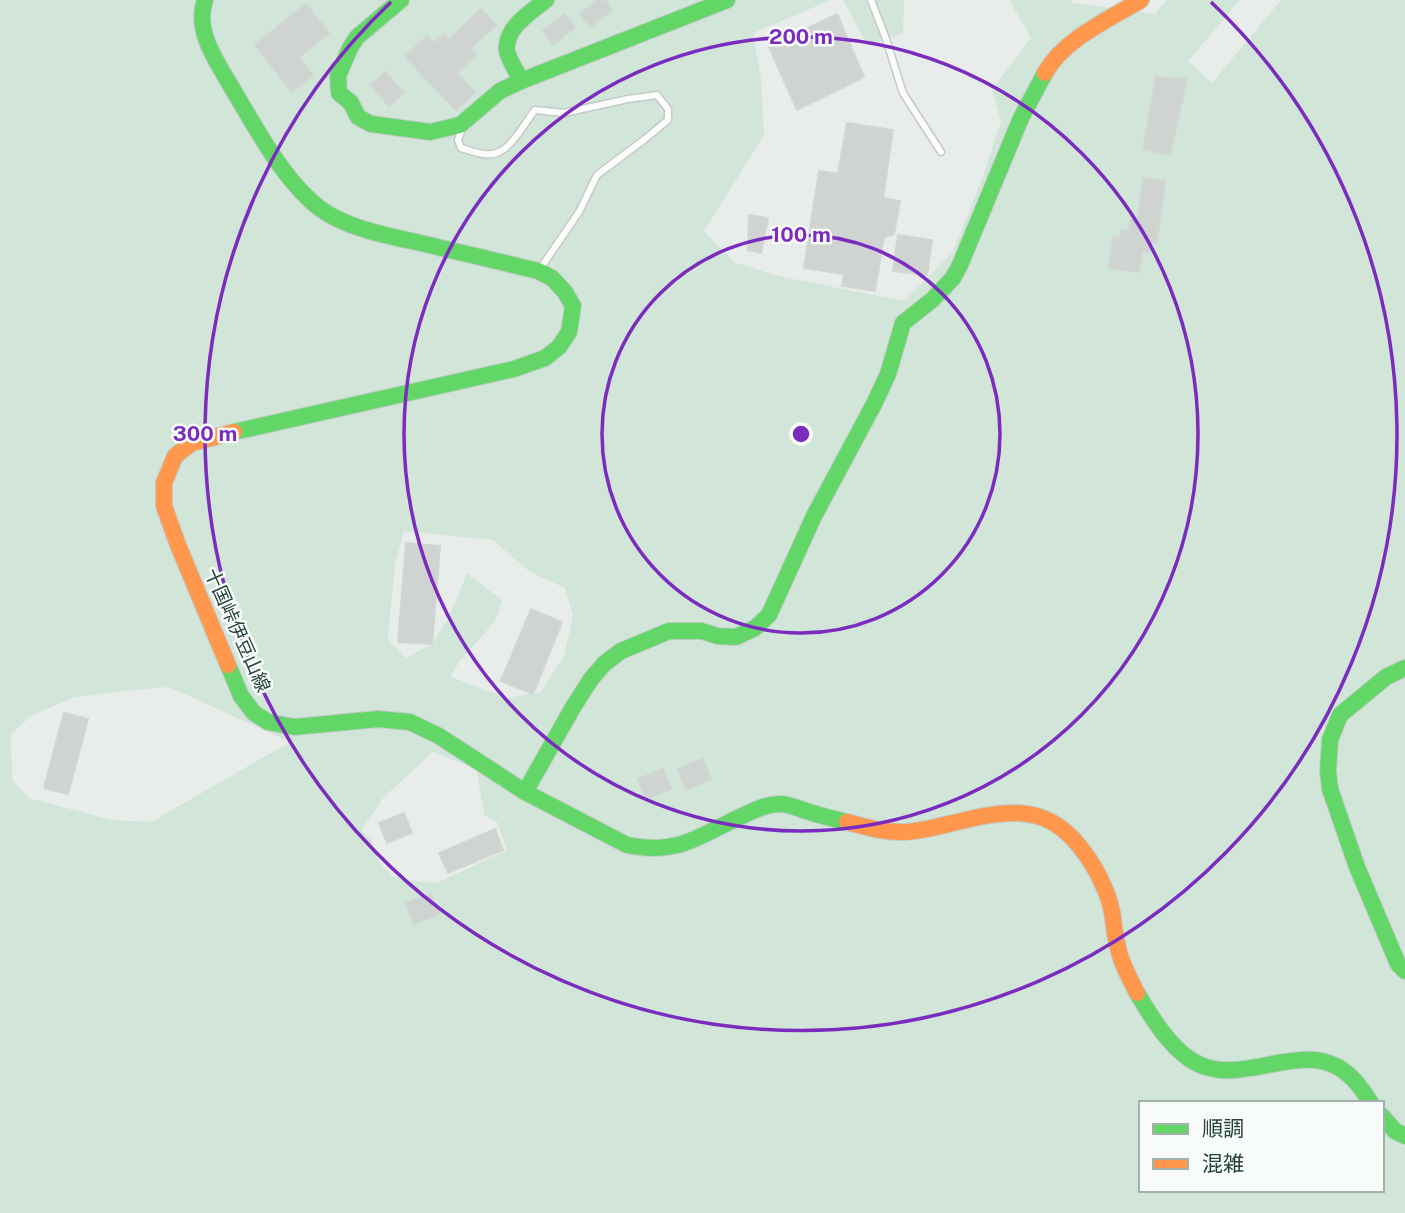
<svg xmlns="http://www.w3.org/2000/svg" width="1405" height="1213" viewBox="0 0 1405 1213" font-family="'Public Sans','Noto Sans JP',sans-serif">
<rect width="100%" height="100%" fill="#e8edeb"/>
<g fill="#d1e6d8" fill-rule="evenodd">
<path d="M 0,0 L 831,0 L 753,33 L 761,78 L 764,135 L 704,231 L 734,262 L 778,276 L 904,301 L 952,253 L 982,179 L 1001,121 L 992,90 L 1031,38 L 1009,0 L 1070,0 L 1073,3 L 1155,14 L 1166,0 L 1240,0 L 1188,61 L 1212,83 L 1281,0 L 1405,0 L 1405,1213 L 0,1213 ZM 404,531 L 493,540 L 530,572 L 565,588 L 573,616 L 564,656 L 541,692 L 507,698 L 451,677 L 459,662 L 496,620 L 502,600 L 467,573 L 447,621 L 432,644 L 406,658 L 388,639 L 395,565 ZM 169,687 L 290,742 L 151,822 L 112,820 L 29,798 L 12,780 L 11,734 L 31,716 L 74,697 L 125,691 ZM 433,752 L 476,769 L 485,816 L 497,822 L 507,850 L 437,883 L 412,881 L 392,876 L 379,862 L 371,840 L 361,830 L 384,797 ZM 1141,1103 L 1382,1103 L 1382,1190 L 1141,1190 Z"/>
<path d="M 843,0 L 904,0 L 903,34 L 868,46 Z"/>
</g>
<g fill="#cfd4d2" stroke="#d1d6d4" stroke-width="2">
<path d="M 597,0 L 605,0 L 612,10 L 590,27 L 580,14 Z"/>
<path d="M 306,4 L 329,33 L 299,57 L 313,75 L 292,92 L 255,45 Z"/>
<path d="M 481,9 L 496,25 L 470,49 L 476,55 L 457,73 L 475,92 L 456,110 L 405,57 L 427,36 L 434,43 L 444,34 L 449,40 Z"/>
<path d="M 565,14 L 575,27 L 553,45 L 543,31 Z"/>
<path d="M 837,14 L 864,77 L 797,110 L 769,47 Z"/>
<path d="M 385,72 L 404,93 L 389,106 L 371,85 Z"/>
<path d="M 1156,77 L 1187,79 L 1170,155 L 1143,149 Z"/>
<path d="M 847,123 L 893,130 L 883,198 L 900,201 L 894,234 L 884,237 L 875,291 L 842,286 L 844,274 L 804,268 L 819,171 L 838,174 Z"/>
<path d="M 1143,178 L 1165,181 L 1157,243 L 1151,242 L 1150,252 L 1142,251 L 1139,272 L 1109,268 L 1113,237 L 1120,238 L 1121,230 L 1129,231 L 1130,220 L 1138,221 Z"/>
<path d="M 749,215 L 768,218 L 761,253 L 748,250 Z"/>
<path d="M 898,235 L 932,240 L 927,275 L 893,271 Z"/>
<path d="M 406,543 L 440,546 L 432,644 L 398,642 Z"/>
<path d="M 531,609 L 562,622 L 533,694 L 501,681 Z"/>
<path d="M 64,713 L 88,719 L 68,794 L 44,788 Z"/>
<path d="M 703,759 L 711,779 L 686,790 L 678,769 Z"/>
<path d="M 663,769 L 671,789 L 646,799 L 638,779 Z"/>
<path d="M 404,813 L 412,833 L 387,843 L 379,823 Z"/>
<path d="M 495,829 L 503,850 L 448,873 L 439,853 Z"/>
<path d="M 431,894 L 439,914 L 414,924 L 406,903 Z"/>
</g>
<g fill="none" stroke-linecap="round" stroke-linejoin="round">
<defs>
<g id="lane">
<path d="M 871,0 L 886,39 L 903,93 L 941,152"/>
<path d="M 462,128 L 458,140 L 461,148 C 472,151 487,158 499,152 C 512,147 526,121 535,110 L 564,113 L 628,99 L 657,95 L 668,109 L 668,120 L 645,139 L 597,175 L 579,212 L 540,269"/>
</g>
<g id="fast">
<path d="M 205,0 C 194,31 217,62 232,88 C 255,126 278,171 311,201 C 340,229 391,236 429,245 C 466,254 502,262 538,271 L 552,278 L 565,292 L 573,306 L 569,332 L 559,347 L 545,358 L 514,369 L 234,432"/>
<path d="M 401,0 L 357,37 L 350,48 L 338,76 L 339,93 L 351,103 L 358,117 L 371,124 L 430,132 L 460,125 L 500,91 L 521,81 L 727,0"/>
<path d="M 521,81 C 517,71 509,61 507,51 C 504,28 531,12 546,0"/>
<path d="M 228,665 L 241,696 L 254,713 L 268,722 L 294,727 L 378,719 L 410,722 L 439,736 L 525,792 L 627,845 C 679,856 700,835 744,815 C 755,810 767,804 780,804 C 789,804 797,808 806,811 C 819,815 833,819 847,822"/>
<path d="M 1405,668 L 1386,677 L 1340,715 L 1330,740 L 1328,771 L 1330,789 L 1357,867 L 1398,964 L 1405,971"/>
<path d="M 525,792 L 572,709 L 591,679 L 605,663 L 621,651 L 669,631 L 702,631 L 717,636 L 736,637 L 755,628 L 769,615 L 814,516 L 874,404 L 888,374 L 903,323 L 932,300 L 953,278 L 960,265 L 1021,118 L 1045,73"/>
<path d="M 1137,993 C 1151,1016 1167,1044 1191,1060 C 1241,1093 1305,1032 1351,1077 C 1359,1084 1365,1094 1371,1103"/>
<path d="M 1382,1116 L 1395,1131 L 1405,1136"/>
</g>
<g id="slow">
<path d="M 1045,73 C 1063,40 1109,19 1141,0"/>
<path d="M 228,665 L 178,545 L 164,506 L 164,483 L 175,456 L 192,443 L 234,432"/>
<path d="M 847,822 C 866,827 886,833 905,832 C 923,831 940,826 957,822 C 1021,806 1057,806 1094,867 C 1102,881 1109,896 1112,912 C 1114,922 1114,933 1117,943 C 1120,961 1129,977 1137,993"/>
</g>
</defs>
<use href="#lane" stroke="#c5cac8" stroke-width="9"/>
<use href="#fast" stroke="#c3cbc8" stroke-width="18"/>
<use href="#slow" stroke="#c3cbc8" stroke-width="18"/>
<use href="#lane" stroke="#fcfcfc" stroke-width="6"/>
<use href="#fast" stroke="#63d668" stroke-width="16"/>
<use href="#slow" stroke="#ff974d" stroke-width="16"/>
</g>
<g fill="none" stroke="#7b2cbf" stroke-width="3.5">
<circle cx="801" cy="434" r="199"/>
<circle cx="801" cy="434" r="397"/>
<path d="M1211 2A596 596 0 1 1 391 2"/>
</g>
<g text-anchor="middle" stroke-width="5" stroke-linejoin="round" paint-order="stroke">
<g font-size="19" fill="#24423a" stroke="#f7fbf9">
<text transform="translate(238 630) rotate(66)" y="7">十国峠伊豆山線</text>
</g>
</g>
<circle cx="801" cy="434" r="10" fill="#7b2cbf" stroke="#f7fbf9" stroke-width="3.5"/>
<g font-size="21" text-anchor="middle" font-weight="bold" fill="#7b2cbf" stroke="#f7fbf9" stroke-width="5" stroke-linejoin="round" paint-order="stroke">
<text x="801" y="44">200 m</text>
<text x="801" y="242">100 m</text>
<text x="205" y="441">300 m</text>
</g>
<rect x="1139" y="1101" width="245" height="91" fill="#f7fbf9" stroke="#a3b1ad" stroke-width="2"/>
<rect x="1153" y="1124" width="35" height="10" fill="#63d668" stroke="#a3b1ad" stroke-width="2"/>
<text x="1202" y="1136" font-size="21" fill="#24423a">順調</text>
<rect x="1153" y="1159" width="35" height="10" fill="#ff974d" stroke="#a3b1ad" stroke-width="2"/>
<text x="1202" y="1171" font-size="21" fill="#24423a">混雑</text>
</svg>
